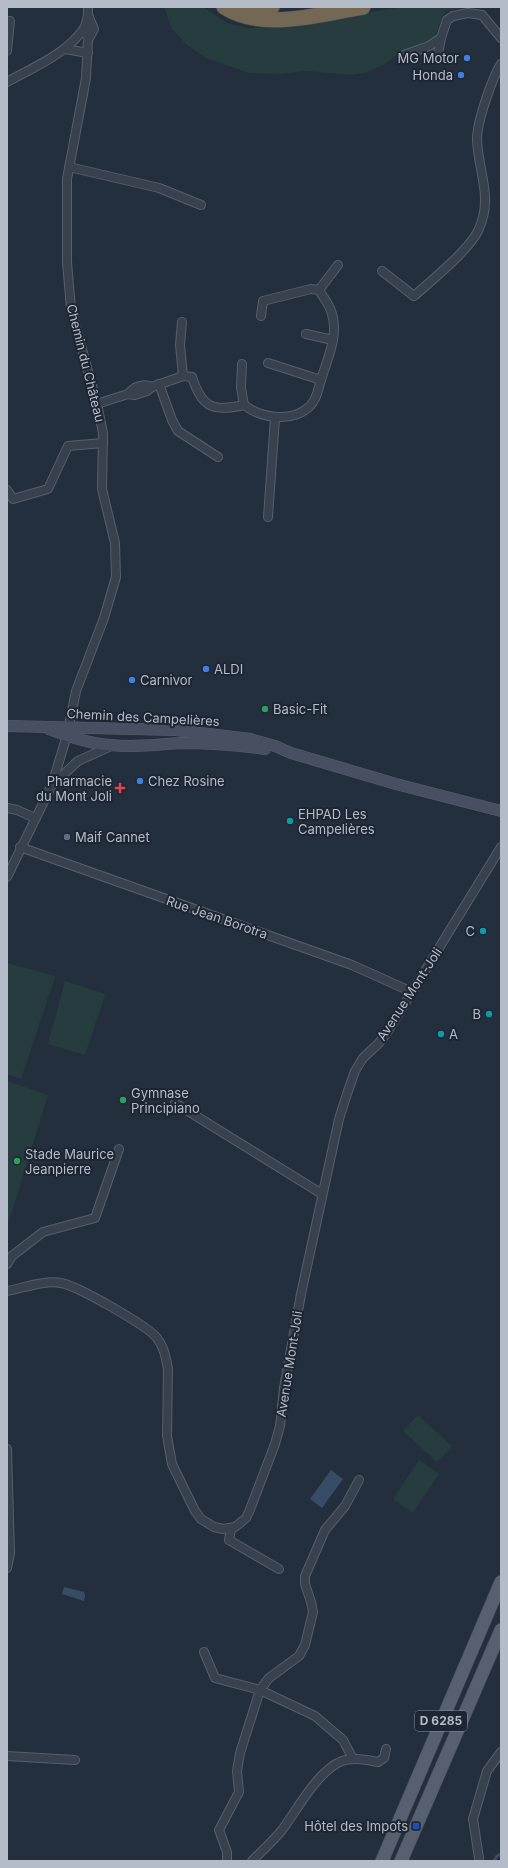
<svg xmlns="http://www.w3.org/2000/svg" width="508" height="1868" viewBox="0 0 508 1868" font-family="Inter,sans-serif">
<rect width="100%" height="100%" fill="#242f3e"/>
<g fill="#263c3f">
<path d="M 164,7 L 203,7 L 227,23 L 246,28 L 273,27 L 403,7 L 468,7 L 445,11 L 435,36 L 433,39 L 401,52 L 385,64 L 365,73 L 352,75 L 306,71 L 279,74 L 249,73 L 206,58 L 187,45 L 172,29 Z"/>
<path d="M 7,963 L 55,976 L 21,1079 L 7,1074 Z"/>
<path d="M 65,981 L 105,994 L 85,1055 L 48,1044 Z"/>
<path d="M 7,1081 L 48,1095 L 7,1227 Z"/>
<path d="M 418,1415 L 452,1446 L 437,1462 L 403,1431 Z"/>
<path d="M 419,1460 L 439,1474 L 413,1513 L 393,1499 Z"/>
</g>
<g fill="#394c67">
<path d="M 331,1470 L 343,1479 L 322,1508 L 310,1499 Z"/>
<path d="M 64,1587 L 84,1592 L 85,1595 L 84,1601 L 62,1594 Z"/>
</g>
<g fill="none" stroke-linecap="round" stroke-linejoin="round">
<path stroke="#394c67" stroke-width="3" d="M 494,1861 L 497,1856 L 501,1854"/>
<defs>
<g id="minor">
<path d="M 88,7 L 88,15 L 94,29 L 88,40"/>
<path d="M 65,49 L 88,53"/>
<path d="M 7,51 L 10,21"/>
<path d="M 438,54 L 441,38 L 447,20 L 453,16 L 468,13 L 482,15 L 501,38"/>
<path d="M 404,55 L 429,46 L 441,38"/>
<path d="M 7,82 C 34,67 67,54 85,27"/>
<path d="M 69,167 L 159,188 L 201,205"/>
<path d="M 382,271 L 414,296 C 431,281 468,251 478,231 C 494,198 478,172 477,139 C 477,122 492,78 501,64"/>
<path d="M 319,290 L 338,265"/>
<path d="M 182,322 L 180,345 L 183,376"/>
<path d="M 306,334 L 333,340"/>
<path d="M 268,363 L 321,380"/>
<path d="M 242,364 L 241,388 L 244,405"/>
<path d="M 159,384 L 172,420 L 178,431 L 218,457"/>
<path d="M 128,394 C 135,386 142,383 152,387"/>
<path d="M 97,404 L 128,394 L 135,395 L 147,391 L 152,387 L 183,376 L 192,377 C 202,408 213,412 244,405 C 261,418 291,423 309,407 C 317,400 318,389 321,380 C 327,359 340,334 331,311 C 329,304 323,297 319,290 L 311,289 L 263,301 L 261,316"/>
<path d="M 7,490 L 13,499 L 48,489 L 68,446 L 103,443"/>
<path d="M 268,517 L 275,418"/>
<path d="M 53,784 L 78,761 L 111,746"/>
<path d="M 7,808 L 17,810 L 35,818"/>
<path d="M 20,847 L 352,965 L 412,992"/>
<path d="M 7,877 L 52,785 L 67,735 L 76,691 L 104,618 L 116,577 L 115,543 L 102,489 L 103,433 L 97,404 L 71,309 L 67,262 L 67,179 L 86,78 L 88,40 L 85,27 L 88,15"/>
<path d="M 175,1103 L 322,1194"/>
<path d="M 7,1264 L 12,1256 L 43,1232 L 95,1218 L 119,1149"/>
<path d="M 7,1291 C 24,1288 44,1280 61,1283 C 76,1285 148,1326 157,1338 C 164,1347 166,1358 168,1369 L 167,1436 L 172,1464 L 195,1511 L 201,1519 L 214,1527 L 223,1529 L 235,1527 L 246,1518 L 249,1512 L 275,1444 L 280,1426 L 284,1388 L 301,1294 L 339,1119 L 347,1094 L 355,1071 L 363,1058 L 379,1043 L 388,1031 L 501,847"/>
<path d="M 7,1449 L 10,1553 L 7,1568"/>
<path d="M 231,1529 L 229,1540 L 279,1569"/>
<path d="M 204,1652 L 215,1678 L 260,1690 L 315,1716 L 343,1740 L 353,1759"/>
<path d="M 7,1756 L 75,1760"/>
<path d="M 479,1858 L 473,1819 L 487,1771 L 501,1752"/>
<path d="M 227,1861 L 227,1852 L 219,1830 L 239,1792 L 237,1771 L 240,1753 L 260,1690 L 269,1678 L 299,1656 L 305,1645 L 313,1612 L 311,1602 L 305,1584 L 305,1576 L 325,1530 L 345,1506 L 359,1480"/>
<path d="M 252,1861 C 262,1851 273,1841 282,1830 C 297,1810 318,1770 342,1761 C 354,1757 366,1760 378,1762 L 384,1758 L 386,1749"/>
</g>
<g id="secondary">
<path d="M 7,726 L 176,730 L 250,739 L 275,746 L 291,753 L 396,784 L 501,811"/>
<path d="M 49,729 C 68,736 90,744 111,745 C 135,748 158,744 182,743 C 210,743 237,745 265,749"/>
</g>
<g id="primary">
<path d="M 382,1861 L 501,1582"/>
<path d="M 401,1861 L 501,1630"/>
</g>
<g id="motorway">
<path d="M 224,7 C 263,32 320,14 363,7"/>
<path d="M 245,7 L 252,9 L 272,7"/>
</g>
</defs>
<use href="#minor" stroke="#565f6c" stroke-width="10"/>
<use href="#secondary" stroke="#565f6c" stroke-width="12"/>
<use href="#primary" stroke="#414a57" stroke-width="14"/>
<use href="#motorway" stroke="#434c59" stroke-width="16"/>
<use href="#minor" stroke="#38414e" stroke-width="8"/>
<use href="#secondary" stroke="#465061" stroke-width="11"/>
<use href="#primary" stroke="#56606e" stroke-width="13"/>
<use href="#motorway" stroke="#746855" stroke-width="15"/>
</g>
<g fill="#3f7fe0" stroke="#1d2633" stroke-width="1.5">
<circle cx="467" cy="58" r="4"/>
<circle cx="461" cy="75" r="4"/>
<circle cx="206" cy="669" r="4"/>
<circle cx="132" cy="680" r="4"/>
<circle cx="140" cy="781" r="4"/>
</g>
<g fill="#2e9e5b" stroke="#1d2633" stroke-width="1.5">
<circle cx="265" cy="709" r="4"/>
<circle cx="123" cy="1100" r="4"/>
<circle cx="17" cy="1161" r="4"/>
</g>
<path fill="#e0444e" stroke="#1d2633" stroke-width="1.5" d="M118 782h4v4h4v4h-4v4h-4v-4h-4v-4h4z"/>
<g fill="#0f9aa8" stroke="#1d2633" stroke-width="1.5">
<circle cx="290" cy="821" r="4"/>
<circle cx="483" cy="931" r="4"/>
<circle cx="489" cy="1014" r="4"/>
<circle cx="441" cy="1034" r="4"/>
</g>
<circle fill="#5c6f8a" stroke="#1d2633" stroke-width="1.5" cx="67" cy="837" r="4"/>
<rect fill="#1a4fb4" stroke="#1d2633" stroke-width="1.5" x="412" y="1822" width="8" height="8" rx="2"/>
<g text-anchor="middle" stroke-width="4" stroke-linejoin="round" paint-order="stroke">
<rect fill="#1d2633" stroke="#878f9c" stroke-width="1" x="415" y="1711" width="52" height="20" rx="3"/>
<g font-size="12" font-weight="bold" fill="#b4bcc9">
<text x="441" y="1725">D 6285</text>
</g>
<g font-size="13" fill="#b4bcc9" stroke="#1d2633" text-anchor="start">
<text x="459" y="63" text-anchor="end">MG Motor</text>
<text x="453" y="80" text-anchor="end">Honda</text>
<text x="214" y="674">ALDI</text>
<text x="140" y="685">Carnivor</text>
<text x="273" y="714">Basic-Fit</text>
<text x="112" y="786" text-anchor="end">Pharmacie<tspan x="112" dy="15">du Mont Joli</tspan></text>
<text x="148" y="786">Chez Rosine</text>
<text x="298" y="819">EHPAD Les<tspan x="298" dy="15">Campelières</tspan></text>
<text x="75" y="842">Maif Cannet</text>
<text x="475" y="936" text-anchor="end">C</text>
<text x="481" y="1019" text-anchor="end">B</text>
<text x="449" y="1039">A</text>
<text x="131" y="1098">Gymnase<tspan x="131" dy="15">Principiano</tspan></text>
<text x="25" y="1159">Stade Maurice<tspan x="25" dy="15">Jeanpierre</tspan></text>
<text x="408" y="1831" text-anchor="end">Hôtel des Impots</text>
</g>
<g font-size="13" fill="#b4bcc9" stroke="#1d2633">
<text transform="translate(86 363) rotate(76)" y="5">Chemin du Château</text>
<text transform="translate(143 717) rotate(3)" y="5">Chemin des Campelières</text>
<text transform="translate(217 917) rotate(19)" y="5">Rue Jean Borotra</text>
<text transform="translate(409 994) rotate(-57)" y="5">Avenue Mont-Joli</text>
<text transform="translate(289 1364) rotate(-81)" y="5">Avenue Mont-Joli</text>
</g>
</g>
<rect width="508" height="1868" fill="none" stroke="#b4bcc9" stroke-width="16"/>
</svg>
